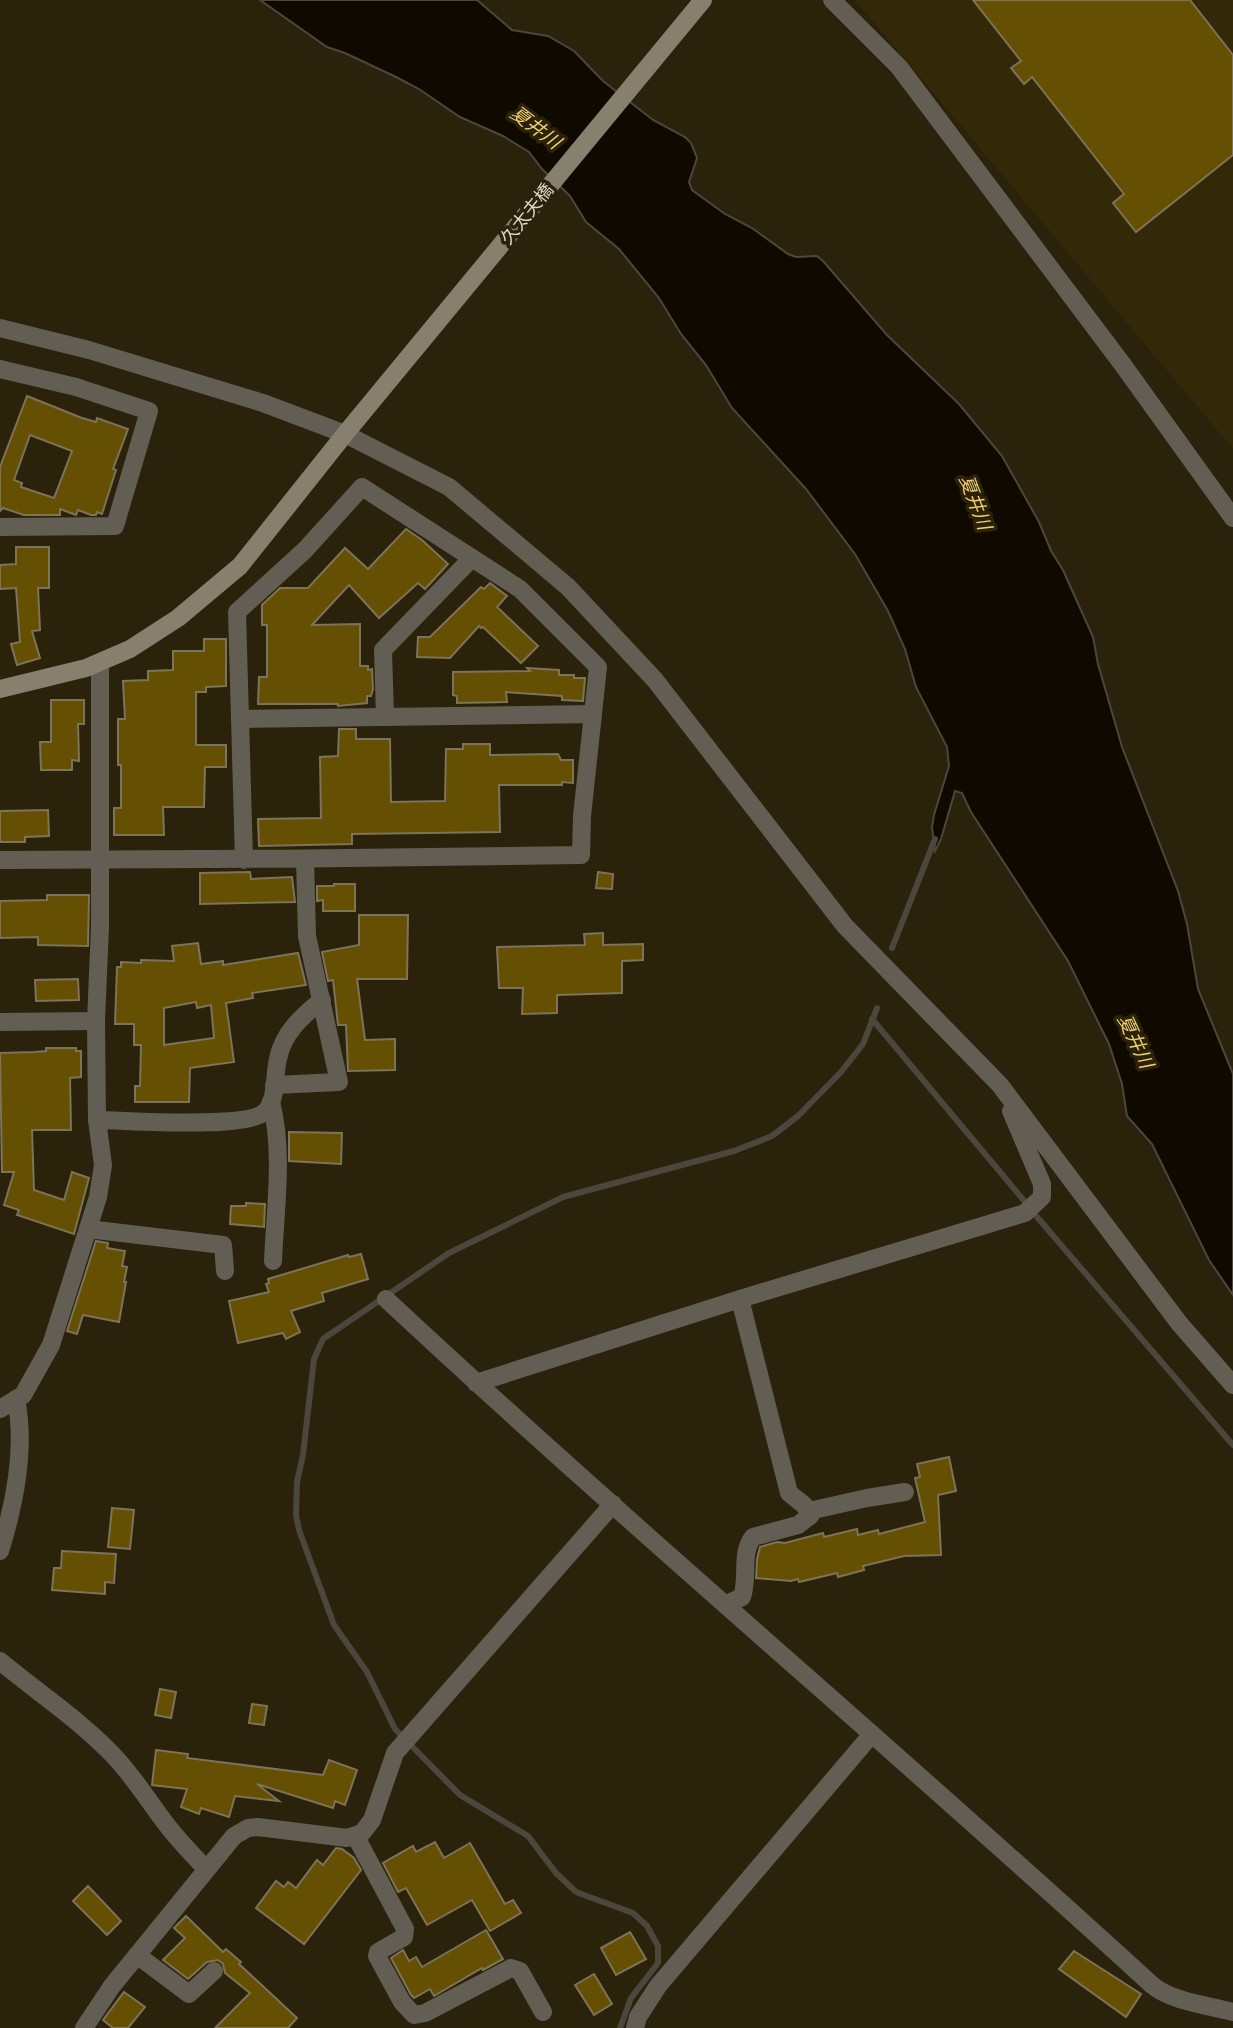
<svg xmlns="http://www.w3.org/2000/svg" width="1233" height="2028" viewBox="0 0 1233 2028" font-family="'Fira Sans Condensed','Noto Sans JP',sans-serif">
<rect width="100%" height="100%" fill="#2b220b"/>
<path fill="#332808" d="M 855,0 L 1233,0 L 1233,449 Z"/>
<path fill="#0f0900" stroke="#4c473c" stroke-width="2" d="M 260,0 L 477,0 L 512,30 L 548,36 L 574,51 L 603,81 L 653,120 L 685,137 L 691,143 L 697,158 L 689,182 L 692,190 L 725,214 L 752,228 L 788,254 L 796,257 L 817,256 L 823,261 L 887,335 L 959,404 L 1002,456 L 1039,522 L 1051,551 L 1063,570 L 1093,637 L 1098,664 L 1122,747 L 1178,891 L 1187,924 L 1198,989 L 1233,1074 L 1233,1295 L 1209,1260 L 1152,1144 L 1127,1116 L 1122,1084 L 1109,1044 L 1068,961 L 971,812 L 962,793 L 955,791 L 941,839 L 935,851 L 932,827 L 934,815 L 949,766 L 947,747 L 916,687 L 905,649 L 888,611 L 855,554 L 806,489 L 732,408 L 706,365 L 681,334 L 659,298 L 619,249 L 586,222 L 570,196 L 542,169 L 529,152 L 503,136 L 460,117 L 419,89 L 396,77 L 345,53 L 327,47 Z"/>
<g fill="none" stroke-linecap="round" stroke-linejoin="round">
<g stroke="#4c473c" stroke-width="6">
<path d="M 892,948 L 935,839"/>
<path d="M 872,1019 L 1026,1203"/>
<path d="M 1037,1217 L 1233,1445"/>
<path d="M 620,2028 L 631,1998 L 658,1963 L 658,1946 L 647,1926 L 633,1913 L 576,1892 L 556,1873 L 528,1836 L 460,1795 L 395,1729 L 367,1672 L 334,1625 L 299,1530 L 296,1515 L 297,1482 L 303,1455 L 314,1359 L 323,1339 L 449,1253 L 563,1197 L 734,1151 L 772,1136 L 798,1116 L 841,1072 L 863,1044 L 877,1008"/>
</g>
</g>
<g fill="#654f03" stroke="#7c7359" stroke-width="2" fill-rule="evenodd">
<path d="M 973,0 L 1190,0 L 1233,55 L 1233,155 L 1136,232 L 1113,203 L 1124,194 L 1032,77 L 1024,84 L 1011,68 L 1021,61 Z"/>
<path d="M 27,396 L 82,418 L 96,422 L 97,418 L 128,429 L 113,469 L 116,470 L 102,514 L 97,512 L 96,515 L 91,515 L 78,510 L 76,515 L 60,509 L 60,515 L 24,515 L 3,508 L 0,511 L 0,467 ZM 30,435 L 72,451 L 54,498 L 21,487 L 22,483 L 14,480 Z"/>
<path d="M 406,529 L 422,540 L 448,564 L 425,589 L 418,583 L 379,618 L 349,585 L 312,625 L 360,624 L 360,666 L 368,666 L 368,670 L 372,669 L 373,689 L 371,696 L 367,696 L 367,703 L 338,706 L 338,704 L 258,704 L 259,677 L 267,677 L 267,625 L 262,625 L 262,605 L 280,588 L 308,588 L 345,548 L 368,569 Z"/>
<path d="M 16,547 L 49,547 L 49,588 L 38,588 L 40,630 L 32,631 L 40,658 L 17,665 L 11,644 L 20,642 L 16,588 L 0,589 L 0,565 L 16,564 Z"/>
<path d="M 490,583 L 507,596 L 497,607 L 538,646 L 521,663 L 483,627 L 481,628 L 479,626 L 450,658 L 417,657 L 418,637 L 430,637 L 481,587 L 484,589 Z"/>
<path d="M 204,639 L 226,639 L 226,686 L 206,687 L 206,692 L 196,692 L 196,745 L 226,745 L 226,767 L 205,767 L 204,807 L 163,807 L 164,835 L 114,835 L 114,808 L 121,808 L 121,765 L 118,765 L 118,719 L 125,719 L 123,681 L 148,680 L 148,671 L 173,670 L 173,651 L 204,651 Z"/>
<path d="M 527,668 L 559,670 L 559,675 L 574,675 L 574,678 L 585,678 L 583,701 L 562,700 L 562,696 L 506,692 L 507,702 L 457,703 L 457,696 L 453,695 L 453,672 L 530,671 Z"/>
<path d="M 51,700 L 84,700 L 84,724 L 78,724 L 79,761 L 72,760 L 72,770 L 41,770 L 40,742 L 51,742 Z"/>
<path d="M 339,729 L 356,729 L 356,739 L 390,739 L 391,802 L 445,801 L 446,749 L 463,749 L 463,744 L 490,744 L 490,755 L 558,754 L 561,760 L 573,760 L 573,783 L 562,782 L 562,785 L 499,785 L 500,832 L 352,834 L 352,844 L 259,846 L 258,819 L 321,818 L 320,757 L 338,756 Z"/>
<path d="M 48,810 L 49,836 L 25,837 L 25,842 L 0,842 L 0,811 Z"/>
<path d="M 250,872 L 251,879 L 292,877 L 295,902 L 200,904 L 200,873 Z"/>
<path d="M 598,872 L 613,874 L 612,889 L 596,888 Z"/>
<path d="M 334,884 L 355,884 L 355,911 L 323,911 L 323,900 L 317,901 L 317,886 L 334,886 Z"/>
<path d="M 47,895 L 89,895 L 88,946 L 38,945 L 38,937 L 0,938 L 0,901 L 47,900 Z"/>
<path d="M 359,915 L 408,915 L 407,979 L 357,979 L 365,1040 L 395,1039 L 395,1070 L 348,1071 L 346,1025 L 338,1025 L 333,980 L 328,981 L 322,952 L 359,945 Z"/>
<path d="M 603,933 L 603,945 L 643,944 L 643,960 L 622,961 L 622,993 L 557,995 L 557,1013 L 522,1014 L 523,988 L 499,988 L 497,947 L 585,945 L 584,934 Z"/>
<path d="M 198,943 L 201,964 L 223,961 L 223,965 L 298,953 L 306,985 L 252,993 L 253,998 L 226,1003 L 234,1062 L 190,1068 L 189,1102 L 135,1102 L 135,1086 L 140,1086 L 141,1045 L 134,1045 L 134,1024 L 115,1024 L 117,967 L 121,967 L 121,962 L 141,963 L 141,960 L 174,961 L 172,946 ZM 196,1002 L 197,1008 L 211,1005 L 214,1038 L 164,1045 L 164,1008 Z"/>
<path d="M 78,979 L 79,1000 L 36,1001 L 35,980 Z"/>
<path d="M 46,1048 L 76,1048 L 76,1051 L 81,1051 L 81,1077 L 70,1078 L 71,1130 L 32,1130 L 34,1190 L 64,1200 L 72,1172 L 89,1178 L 74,1234 L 17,1215 L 19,1210 L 4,1205 L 14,1172 L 2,1172 L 0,1053 L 35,1052 L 46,1051 Z"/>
<path d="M 289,1132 L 342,1133 L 341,1164 L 289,1161 Z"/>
<path d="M 246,1203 L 265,1204 L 264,1227 L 230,1224 L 231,1206 L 246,1206 Z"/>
<path d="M 96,1241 L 108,1243 L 107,1248 L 125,1251 L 122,1266 L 127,1267 L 124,1282 L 126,1282 L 119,1322 L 83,1315 L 77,1334 L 67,1331 Z"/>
<path d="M 361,1254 L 368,1279 L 322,1293 L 324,1301 L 291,1311 L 300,1332 L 286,1339 L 283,1333 L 238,1343 L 229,1301 L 269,1292 L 266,1284 L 269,1283 L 268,1279 L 348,1255 L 349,1257 Z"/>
<path d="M 949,1457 L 956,1491 L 938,1495 L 941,1555 L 904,1556 L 863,1566 L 864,1570 L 838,1577 L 837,1573 L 799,1582 L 798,1579 L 791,1581 L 756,1578 L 757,1559 L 760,1547 L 777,1542 L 785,1543 L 823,1533 L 824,1537 L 857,1529 L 858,1535 L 878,1530 L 879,1534 L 925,1522 L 915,1478 L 920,1477 L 917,1464 Z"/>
<path d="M 112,1508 L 134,1510 L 130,1549 L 108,1547 Z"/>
<path d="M 62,1551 L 116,1554 L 114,1583 L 105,1582 L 105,1594 L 52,1590 L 54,1568 L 61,1568 Z"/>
<path d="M 160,1689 L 176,1692 L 171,1718 L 155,1715 Z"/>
<path d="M 252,1704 L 267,1706 L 264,1725 L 249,1723 Z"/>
<path d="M 156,1750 L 188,1754 L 187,1758 L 323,1775 L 329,1760 L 357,1770 L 345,1805 L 335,1801 L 333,1808 L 257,1784 L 279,1801 L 235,1796 L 229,1817 L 201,1808 L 199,1814 L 181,1807 L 187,1789 L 152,1785 Z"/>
<path d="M 435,1842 L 444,1858 L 470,1843 L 505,1904 L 513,1900 L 521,1913 L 490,1931 L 472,1900 L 427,1925 L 406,1888 L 398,1892 L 383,1863 L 413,1846 L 416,1852 Z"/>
<path d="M 336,1848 L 342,1849 L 354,1858 L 361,1870 L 304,1944 L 256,1908 L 276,1881 L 284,1887 L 288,1882 L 296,1888 L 317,1860 L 323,1865 Z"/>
<path d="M 88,1886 L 121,1921 L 107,1935 L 73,1901 Z"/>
<path d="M 186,1916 L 223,1952 L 226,1949 L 241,1962 L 239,1964 L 297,2018 L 288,2028 L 215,2028 L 250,1993 L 225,1973 L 223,1964 L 218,1960 L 207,1962 L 188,1979 L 163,1960 L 185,1938 L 174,1928 Z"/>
<path d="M 486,1930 L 503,1959 L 483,1970 L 482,1968 L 434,1996 L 430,1989 L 414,1998 L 411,1995 L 391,1958 L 403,1950 L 409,1961 L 416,1957 L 422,1967 Z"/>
<path d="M 630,1932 L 646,1959 L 616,1975 L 601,1948 Z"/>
<path d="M 1074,1951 L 1141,1994 L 1126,2017 L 1059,1969 Z"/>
<path d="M 594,1974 L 612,2004 L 594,2015 L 575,1985 Z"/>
<path d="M 124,1992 L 145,2007 L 128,2028 L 113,2028 L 103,2020 Z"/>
</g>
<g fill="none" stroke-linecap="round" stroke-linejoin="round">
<g stroke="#635e54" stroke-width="18">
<path d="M 832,0 L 899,67 L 1123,365 L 1233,518"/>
<path d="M 0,328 L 89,350 L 263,403 L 345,434 L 449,487 L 568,587 L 655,680 L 845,926 L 1000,1085 L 1179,1323 L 1233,1385"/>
<path d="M 0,369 L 76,387 L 149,411 L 115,526 L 0,527"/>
<path d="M 385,717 L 383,650 L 472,558"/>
<path d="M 240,719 L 593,714"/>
<path d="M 0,860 C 194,860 387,858 581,855 L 582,816 L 598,667 L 520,589 L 362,487 L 305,550 L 237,612 L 244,860"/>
<path d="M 0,1022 L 96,1021"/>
<path d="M 274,1085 L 339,1082 L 307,936 L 305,860"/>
<path d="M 271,1102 C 284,1151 275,1211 273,1261"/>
<path d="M 97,1120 C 127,1120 249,1130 266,1111 C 277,1099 274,1074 278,1059 C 283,1033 302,1016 322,1000"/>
<path d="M 88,1229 L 223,1245 L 225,1271"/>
<path d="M 386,1299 C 637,1533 899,1753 1152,1985 C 1173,2002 1207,2005 1233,2012"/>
<path d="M 476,1383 L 740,1299 L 1025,1213 L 1042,1197 L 1042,1184 L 1011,1111"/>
<path d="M 0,1409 L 23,1395 L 51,1345 L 98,1197 L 103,1165 L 97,1120 L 96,1021 L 100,927 L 100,663"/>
<path d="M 809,1511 L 867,1498 L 905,1492"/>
<path d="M 0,1551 C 15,1503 26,1448 16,1399"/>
<path d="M 727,1604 L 742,1597 C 749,1577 740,1554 753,1537 L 798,1525 L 811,1515 L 804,1505 L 789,1493 L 740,1299"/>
<path d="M 0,1661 C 37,1692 77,1718 111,1753 C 134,1776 150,1804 170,1829 C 181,1843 194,1856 206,1869"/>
<path d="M 356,1837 L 405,1929 L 404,1937 L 378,1952 L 377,1956 L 402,2002 L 414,2015 L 425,2013 L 511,1968 L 520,1971 L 543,2012"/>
<path d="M 137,1955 L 189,1994 L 214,1971"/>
<path d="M 84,2028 L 112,1986 L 234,1836 L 248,1828 L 258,1827 L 347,1838 L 362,1833 L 372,1820 L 395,1753 L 613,1504"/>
<path d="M 635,2028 L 638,2017 L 658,1986 L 872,1734"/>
</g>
<path stroke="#87806f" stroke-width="18" d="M 0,689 L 86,668 L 130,649 L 178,618 L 240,566 L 345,434 L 703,0"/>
</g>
<g text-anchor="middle" stroke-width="7" stroke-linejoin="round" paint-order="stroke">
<g font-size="18" fill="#dcd7c9" stroke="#2b220b">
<text transform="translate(527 214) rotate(-51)" y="6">久太夫橋</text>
</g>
<g font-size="19" font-style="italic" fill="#eecc70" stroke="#2b220b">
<text transform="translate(536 127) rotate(37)" y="7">夏井川</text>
<text transform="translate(976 502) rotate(69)" y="7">夏井川</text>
<text transform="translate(1136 1041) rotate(65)" y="7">夏井川</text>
</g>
</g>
</svg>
